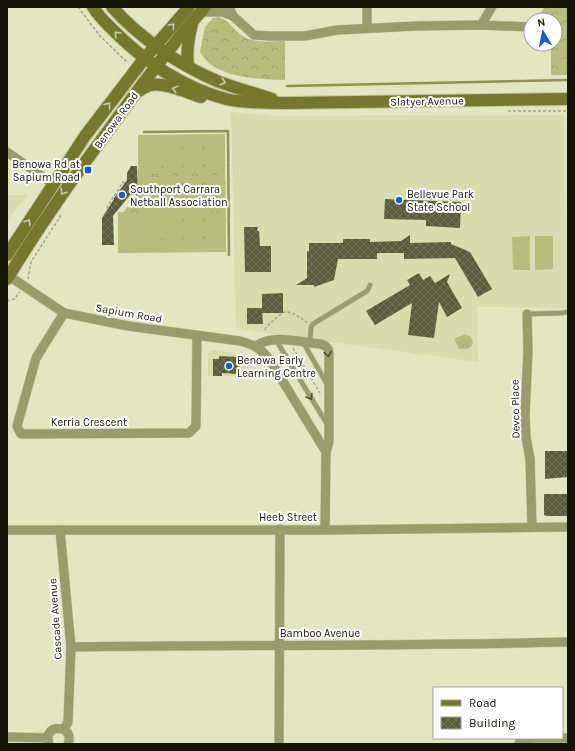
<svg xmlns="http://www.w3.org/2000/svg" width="575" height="751" viewBox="0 0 575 751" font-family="Karla,sans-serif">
<defs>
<pattern id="forest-crowns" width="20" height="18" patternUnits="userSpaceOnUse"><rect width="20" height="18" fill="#b8bc7d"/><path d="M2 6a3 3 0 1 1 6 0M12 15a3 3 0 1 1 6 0" fill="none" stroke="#9da16b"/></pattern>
<pattern id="building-cross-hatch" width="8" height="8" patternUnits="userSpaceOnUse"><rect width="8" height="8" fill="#5a5d3c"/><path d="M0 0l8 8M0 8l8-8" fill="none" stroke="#72745a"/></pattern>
</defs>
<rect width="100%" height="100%" fill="#e3e7c1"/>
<g fill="#d8dcaf">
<path d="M 231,112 L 277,116 L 564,115 L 568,308 L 477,307 L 478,362 L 236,329 Z"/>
<path d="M 7,195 L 28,195 L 7,220 Z"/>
<path d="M 215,350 L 243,354 L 258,376 L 245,377 L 242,376 L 208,376 L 208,356 L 209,352 Z"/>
</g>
<g fill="url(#forest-crowns)">
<path d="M 544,7 L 568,7 L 568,75 L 551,75 L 551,44 L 555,44 L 555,20 L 550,20 L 550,17 L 539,16 Z"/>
<path d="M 219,17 C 230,22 232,28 241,35 C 253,44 271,41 285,41 L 285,80 C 260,79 232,79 210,64 C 206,61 203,56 200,52 L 205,27 L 213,18 Z"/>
<path d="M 225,134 L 226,252 L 118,253 L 118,212 L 124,212 L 127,207 L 138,206 L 136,195 L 138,194 L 138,135 Z"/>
<path d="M 465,334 L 471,337 L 473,342 L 471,347 L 466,349 L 459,349 L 454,339 Z"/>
</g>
<g fill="#b8bc7d">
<path d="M 180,136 L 181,172 L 163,173 L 162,137 Z"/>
<path d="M 201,136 L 202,172 L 184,173 L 183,137 Z"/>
<path d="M 223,136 L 224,172 L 206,173 L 205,137 Z"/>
<path d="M 158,137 L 159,174 L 141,174 L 140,138 Z"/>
<path d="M 224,175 L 224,211 L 206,212 L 205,175 Z"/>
<path d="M 162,176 L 180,176 L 181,212 L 163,212 Z"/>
<path d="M 184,176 L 202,176 L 203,212 L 185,212 Z"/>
<path d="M 140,177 L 158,177 L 159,213 L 141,213 Z"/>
<path d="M 224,214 L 225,251 L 207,251 L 206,215 Z"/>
<path d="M 159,215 L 160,251 L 142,252 L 141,216 Z"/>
<path d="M 162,215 L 181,215 L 181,251 L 163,251 Z"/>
<path d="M 184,215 L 202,215 L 203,251 L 184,251 Z"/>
<path d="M 119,216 L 137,216 L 138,252 L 120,253 Z"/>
<path d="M 530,236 L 530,270 L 513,270 L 512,237 Z"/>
<path d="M 535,236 L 553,236 L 553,269 L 535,270 Z"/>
</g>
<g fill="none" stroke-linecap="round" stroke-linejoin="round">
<g stroke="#8f9252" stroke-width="2.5">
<path d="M 287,86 L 568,80"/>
<path d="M 144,132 L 228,131 L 229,255"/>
</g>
</g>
<g fill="url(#building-cross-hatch)">
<path d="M 131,166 L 137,166 L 138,195 L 130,195 L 113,216 L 114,245 L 102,245 L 102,218 L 114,199 L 114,198 L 127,180 L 127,173 Z"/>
<path d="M 385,199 L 461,202 L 460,228 L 426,226 L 426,220 L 384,219 Z"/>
<path d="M 244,227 L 258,227 L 257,231 L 259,231 L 260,246 L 271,246 L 271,272 L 245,272 Z"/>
<path d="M 410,235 L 410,243 L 451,242 L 451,244 L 470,252 L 492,289 L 478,297 L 455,258 L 404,259 L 404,253 L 377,253 L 377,259 L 338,259 L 334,280 L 314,287 L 314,285 L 296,285 L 307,278 L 307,251 L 309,251 L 309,243 L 343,243 L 343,239 L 370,239 L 370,242 L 401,241 Z"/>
<path d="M 419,273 L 423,280 L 430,276 L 435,283 L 450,274 L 447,282 L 462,308 L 447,317 L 439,302 L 434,338 L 408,335 L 412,303 L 375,325 L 366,311 L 410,285 L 407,280 Z"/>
<path d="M 283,293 L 283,313 L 262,313 L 262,294 Z"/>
<path d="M 247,308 L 262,308 L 263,324 L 247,324 Z"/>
<path d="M 219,356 L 237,357 L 237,362 L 239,362 L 238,374 L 222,373 L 222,376 L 213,376 L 213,359 L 219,359 Z"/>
<path d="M 545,451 L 568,451 L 568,477 L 545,479 Z"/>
<path d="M 544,494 L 568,494 L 568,516 L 547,516 L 544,515 Z"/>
</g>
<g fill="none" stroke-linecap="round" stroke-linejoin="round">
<defs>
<g id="lane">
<path d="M 527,314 L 562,313 L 568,312"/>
<path d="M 277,339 L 279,345 L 327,424"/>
<path d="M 303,342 L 328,386"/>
<path d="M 310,343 L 311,327 L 313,324 L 367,291 L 370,285"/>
</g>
<g id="street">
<path d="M 229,7 L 233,16 L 254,35 L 270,36 L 305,36 L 337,30 L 416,26 L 481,25 L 531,27"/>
<path d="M 367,7 L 367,28"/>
<path d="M 200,12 L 223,12 L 233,16"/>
<path d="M 481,25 L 492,7"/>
<path d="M 7,152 L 53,184"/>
<path d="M 9,276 L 64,313 L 128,326 L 240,341 C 255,345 262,349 271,362 L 326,452 L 325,530"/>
<path d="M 64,313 L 36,358 L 17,426 L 21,434 L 189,433 L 196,426 L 197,335"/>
<path d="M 527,314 L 528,351 L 525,414 L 526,438 L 530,458 L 532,527"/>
<path d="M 256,346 C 272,334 300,342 320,344 C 326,345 329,348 329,355 L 329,442 L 326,452"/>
<path d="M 7,530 L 325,530 L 568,527"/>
<path d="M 60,530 L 71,647 L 68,722 L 64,729"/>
<path d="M 71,647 C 237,645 402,646 568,642"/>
<path d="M 7,737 L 48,738"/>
<path d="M 519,743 L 534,738 L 568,738"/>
<path d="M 49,744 C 41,723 76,724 68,744"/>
<path d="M 279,744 L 280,529"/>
</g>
<g id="secondary">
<path d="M 93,7 C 99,17 107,24 115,32 C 145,62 184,88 226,99 C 245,104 267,102 287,103 L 568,99"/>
<path d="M 112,7 C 140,38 179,65 217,81 C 235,88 254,93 272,99"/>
<path d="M 188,66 C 186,51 188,39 192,24"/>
<path d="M 139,91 C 143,88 146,86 151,85 C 165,82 188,93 201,97"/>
<path d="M 7,255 L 85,136 L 144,59 L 189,7"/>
<path d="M 7,279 C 38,228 72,179 108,131 C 139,88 170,46 205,7"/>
</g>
</defs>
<use href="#lane" stroke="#c2c5a3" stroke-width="6"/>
<use href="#street" stroke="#c2c5a3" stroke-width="10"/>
<use href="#secondary" stroke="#c2c5a3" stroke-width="14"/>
<g stroke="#a1a486" stroke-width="1.5" stroke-dasharray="3 2" stroke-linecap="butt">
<path d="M 78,7 L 100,36 L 128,63"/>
<path d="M 508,111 L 568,111"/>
<path d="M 108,208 L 107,207 L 123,182 L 125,183"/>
<path d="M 28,279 L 31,262 L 61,215"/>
<path d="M 7,301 L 14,299 L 20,292"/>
<path d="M 265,330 L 266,327 C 287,309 283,307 307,322"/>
<path d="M 293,348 L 320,393"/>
</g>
<use href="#lane" stroke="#999c6d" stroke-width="4.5"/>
<use href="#street" stroke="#999c6d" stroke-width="9"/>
<use href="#secondary" stroke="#76792d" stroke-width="12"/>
</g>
<defs><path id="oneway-chevron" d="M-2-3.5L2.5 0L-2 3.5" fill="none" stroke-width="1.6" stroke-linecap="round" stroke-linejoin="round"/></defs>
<g stroke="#c8c9ab">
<use href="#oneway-chevron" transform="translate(172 26) rotate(-49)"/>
<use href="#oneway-chevron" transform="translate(117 34) rotate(-135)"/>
<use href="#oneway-chevron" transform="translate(223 82) rotate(18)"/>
<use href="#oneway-chevron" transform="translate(175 89) rotate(-164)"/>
<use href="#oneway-chevron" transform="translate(108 105) rotate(-52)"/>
<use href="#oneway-chevron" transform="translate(63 192) rotate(124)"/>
<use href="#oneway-chevron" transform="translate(28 222) rotate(-57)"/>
</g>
<g stroke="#505135">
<use href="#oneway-chevron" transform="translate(328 354) rotate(81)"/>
<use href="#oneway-chevron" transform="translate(310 397) rotate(59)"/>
</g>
<g fill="#1f5ac7" stroke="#fff" stroke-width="1.5">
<rect x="84" y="166" width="8" height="8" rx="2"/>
<circle cx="122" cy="195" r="4"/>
<circle cx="399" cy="200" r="4"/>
<circle cx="229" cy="366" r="4"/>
</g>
<g text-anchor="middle" stroke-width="4" stroke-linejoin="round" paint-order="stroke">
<g font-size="11" fill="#141407" stroke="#fff">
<text transform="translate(427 101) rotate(-1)" y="4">Slatyer Avenue</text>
<text transform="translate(116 120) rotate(-54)" y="4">Benowa Road</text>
<text transform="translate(129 313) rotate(10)" y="4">Sapium Road</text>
<text transform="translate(515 409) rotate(-91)" y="4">Devco Place</text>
<text x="89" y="426">Kerria Crescent</text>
<text x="288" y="521">Heeb Street</text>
<text transform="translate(55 619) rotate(-94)" y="4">Cascade Avenue</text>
<text x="320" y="637">Bamboo Avenue</text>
</g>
<g font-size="11" fill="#141407" stroke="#fff" text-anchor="start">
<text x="80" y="168" text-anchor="end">Benowa Rd at<tspan x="80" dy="13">Sapium Road</tspan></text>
<text x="130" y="193">Southport Carrara<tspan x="130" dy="13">Netball Association</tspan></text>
<text x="407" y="198">Bellevue Park<tspan x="407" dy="13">State School</tspan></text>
<text x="237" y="364">Benowa Early<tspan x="237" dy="13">Learning Centre</tspan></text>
</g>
</g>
<rect width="575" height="751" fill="none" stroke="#141407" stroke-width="16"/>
<rect x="433" y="687" width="130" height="52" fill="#ffffff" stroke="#a1a19c"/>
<rect x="441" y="700" width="20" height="6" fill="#76792d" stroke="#a1a19c"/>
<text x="469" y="707" font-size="12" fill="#141407">Road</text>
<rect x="441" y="717" width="20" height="12" fill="url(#building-cross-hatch)" stroke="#a1a19c"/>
<text x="469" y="727" font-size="12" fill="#141407">Building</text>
<g transform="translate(543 32) rotate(350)"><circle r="19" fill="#ffffff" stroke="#a1a19c"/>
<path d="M0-3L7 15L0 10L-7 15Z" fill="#1f5ac7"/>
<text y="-6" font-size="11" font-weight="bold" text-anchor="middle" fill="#141407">N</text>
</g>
</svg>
